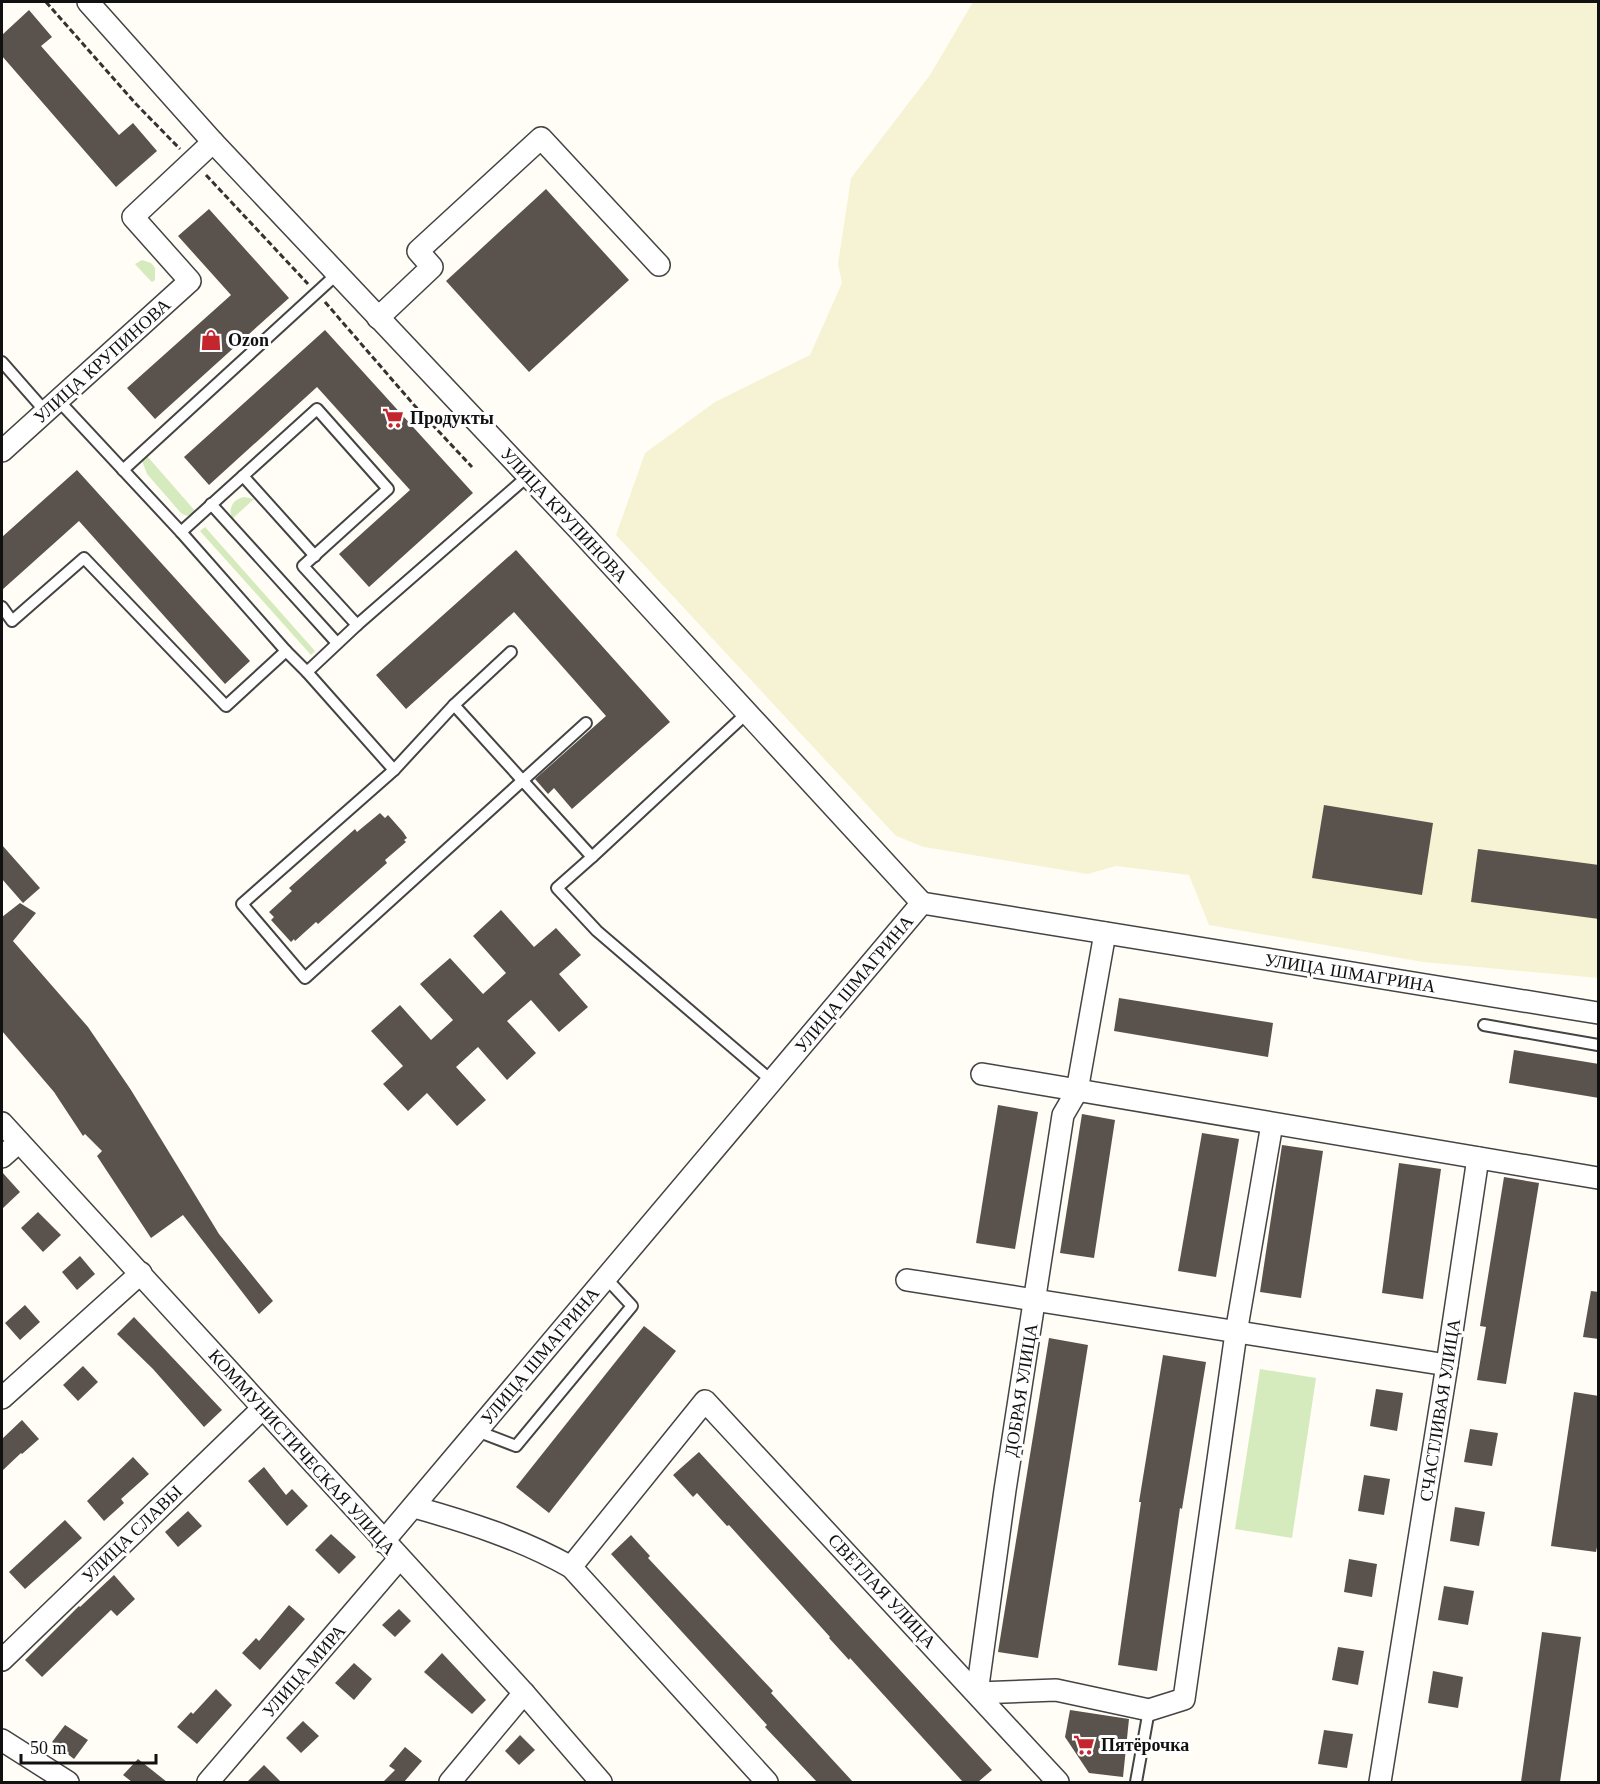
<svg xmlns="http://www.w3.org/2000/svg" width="1600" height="1784" viewBox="0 0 1600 1784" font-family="'Times New Roman',serif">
<rect width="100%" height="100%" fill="#fffdf5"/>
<path fill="#f6f3d4" d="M 973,2 L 1598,2 L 1598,978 L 1423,962 L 1209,925 L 1189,875 L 1116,866 L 1088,874 L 924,847 L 896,836 L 616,535 L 645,453 L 715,402 L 810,355 L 842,283 L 838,264 L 851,178 L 930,75 Z"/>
<g fill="#d5ebbd">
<path d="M 142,260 L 151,263 L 155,268 L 155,280 L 152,282 L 145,275 L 70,342 L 145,275 L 135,264 Z"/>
<path d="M 147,456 L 196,512 C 191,516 187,517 181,513 L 147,474 L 142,461 Z"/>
<path d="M 244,497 L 254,499 L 232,519 C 228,508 233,499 244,497 Z"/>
<path d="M 205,527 L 315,651 L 311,655 L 200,531 Z"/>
<path d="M 1260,1369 L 1316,1378 L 1292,1538 L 1235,1529 Z"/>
</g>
<g fill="#5a524d">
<path d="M 29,10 L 52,37 L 41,46 L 119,135 L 133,123 L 157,151 L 116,187 L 2,56 L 2,35 Z"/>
<path d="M 546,189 L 629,280 L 529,372 L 446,281 Z"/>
<path d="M 209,209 L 289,298 L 155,419 L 127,388 L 231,295 L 178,236 Z"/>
<path d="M 325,330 L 473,493 L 369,587 L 339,554 L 410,490 L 317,387 L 209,485 L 184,457 Z"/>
<path d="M 77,470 L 250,661 L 225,684 L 79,521 L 2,590 L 2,537 Z"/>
<path d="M 516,550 L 670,722 L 572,809 L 554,788 L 548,794 L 535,779 L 606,716 L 514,612 L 406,709 L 376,675 Z"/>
<path d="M 1324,805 L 1433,823 L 1422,895 L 1312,878 Z"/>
<path d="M 380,813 L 385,818 L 388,815 L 403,832 L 407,838 L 404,840 L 406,842 L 385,860 L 387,863 L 318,924 L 316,922 L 295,941 L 294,939 L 291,942 L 271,920 L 274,917 L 269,912 L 292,891 L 289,888 L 355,829 L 357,832 Z"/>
<path d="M 2,845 L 40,888 L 23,903 L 2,879 Z"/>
<path d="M 1478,849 L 1599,865 L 1599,919 L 1471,902 Z"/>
<path d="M 20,903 L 36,913 L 13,941 L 88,1027 L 131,1090 L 219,1234 L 273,1301 L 259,1314 L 183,1215 L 151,1238 L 97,1156 L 102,1151 L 85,1134 L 83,1136 L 54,1092 L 2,1031 L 2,917 Z"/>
<path d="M 501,910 L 534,947 L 556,928 L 581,955 L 559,974 L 588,1007 L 559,1032 L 531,1000 L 507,1021 L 536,1053 L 507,1080 L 478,1047 L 456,1067 L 486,1100 L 457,1126 L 427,1093 L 408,1111 L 383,1084 L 403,1066 L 371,1031 L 400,1005 L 431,1040 L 453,1020 L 420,984 L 450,958 L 483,994 L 506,973 L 473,936 Z"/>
<path d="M 1119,998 L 1273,1023 L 1268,1057 L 1114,1031 Z"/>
<path d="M 1514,1050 L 1599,1064 L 1599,1098 L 1509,1083 Z"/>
<path d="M 998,1105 L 1038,1112 L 1015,1249 L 976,1243 Z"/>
<path d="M 1082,1114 L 1115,1120 L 1094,1258 L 1060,1253 Z"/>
<path d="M 1202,1133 L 1239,1139 L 1216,1277 L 1178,1271 Z"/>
<path d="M 1282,1145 L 1323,1151 L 1301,1298 L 1260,1292 Z"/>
<path d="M 1399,1163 L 1441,1169 L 1423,1299 L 1382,1293 Z"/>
<path d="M 2,1172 L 20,1192 L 2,1209 Z"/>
<path d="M 1504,1177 L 1539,1183 L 1506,1384 L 1477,1380 L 1486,1327 L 1480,1326 Z"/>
<path d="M 38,1212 L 61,1235 L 43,1252 L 21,1228 Z"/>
<path d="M 80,1256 L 95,1274 L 77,1290 L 62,1272 Z"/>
<path d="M 1591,1291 L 1599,1292 L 1599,1339 L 1583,1337 Z"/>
<path d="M 25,1305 L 40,1322 L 20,1340 L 5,1323 Z"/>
<path d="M 134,1317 L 222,1410 L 204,1427 L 153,1369 L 117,1334 Z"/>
<path d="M 644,1326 L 676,1351 L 549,1513 L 516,1487 Z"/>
<path d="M 1049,1338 L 1088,1345 L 1038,1658 L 998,1652 Z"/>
<path d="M 1163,1355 L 1206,1362 L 1182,1509 L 1180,1508 L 1157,1671 L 1118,1665 L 1141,1502 L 1139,1502 Z"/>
<path d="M 83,1366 L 98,1382 L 78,1401 L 63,1385 Z"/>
<path d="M 1376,1389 L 1403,1393 L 1397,1431 L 1370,1426 Z"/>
<path d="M 1574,1392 L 1599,1396 L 1599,1537 L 1596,1552 L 1551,1546 Z"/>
<path d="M 22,1420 L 39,1439 L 22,1454 L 21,1453 L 2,1471 L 2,1439 Z"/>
<path d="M 1470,1429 L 1498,1433 L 1492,1466 L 1464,1462 Z"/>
<path d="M 699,1452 L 992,1770 L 978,1782 L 963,1782 L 850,1658 L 849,1660 L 829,1638 L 830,1637 L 729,1525 L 727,1526 L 697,1493 L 693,1497 L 673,1475 Z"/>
<path d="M 133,1457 L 149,1474 L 121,1499 L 124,1503 L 104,1521 L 87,1501 Z"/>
<path d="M 264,1467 L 286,1495 L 292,1489 L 308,1506 L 287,1526 L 248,1481 Z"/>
<path d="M 1364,1475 L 1390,1479 L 1384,1515 L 1358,1511 Z"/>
<path d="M 1455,1507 L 1485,1512 L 1479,1546 L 1450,1541 Z"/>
<path d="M 188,1511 L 202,1526 L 178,1547 L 165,1532 Z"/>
<path d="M 65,1520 L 82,1538 L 25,1589 L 9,1572 Z"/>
<path d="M 331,1534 L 356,1557 L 339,1574 L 315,1550 Z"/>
<path d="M 631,1535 L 650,1556 L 648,1558 L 773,1691 L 771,1693 L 853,1782 L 817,1782 L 765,1727 L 767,1725 L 611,1554 Z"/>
<path d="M 1349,1559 L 1377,1564 L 1372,1597 L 1344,1592 Z"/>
<path d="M 114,1575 L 135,1599 L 117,1616 L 111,1610 L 42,1677 L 25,1660 L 79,1606 L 80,1607 Z"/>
<path d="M 1444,1586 L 1474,1591 L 1468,1625 L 1438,1620 Z"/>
<path d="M 289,1605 L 305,1619 L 260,1670 L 242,1653 L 256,1638 L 259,1641 Z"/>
<path d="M 399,1609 L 411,1621 L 395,1637 L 382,1625 Z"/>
<path d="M 1542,1632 L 1581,1637 L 1560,1782 L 1521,1782 Z"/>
<path d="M 1338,1647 L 1364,1651 L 1358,1685 L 1332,1680 Z"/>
<path d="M 442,1653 L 486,1700 L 472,1714 L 424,1672 Z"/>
<path d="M 354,1663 L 372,1679 L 354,1700 L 335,1683 Z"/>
<path d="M 1433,1671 L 1463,1677 L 1458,1708 L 1428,1703 Z"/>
<path d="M 216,1689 L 232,1705 L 197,1744 L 177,1727 L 191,1712 L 193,1714 Z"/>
<path d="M 1070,1710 L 1129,1719 L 1123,1777 L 1089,1773 L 1065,1737 Z"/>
<path d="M 303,1721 L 319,1736 L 301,1753 L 286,1738 Z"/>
<path d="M 65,1725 L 88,1740 L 74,1759 L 52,1742 Z"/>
<path d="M 1324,1730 L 1353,1734 L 1347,1768 L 1318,1764 Z"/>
<path d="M 520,1735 L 535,1750 L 519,1765 L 505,1751 Z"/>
<path d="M 405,1747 L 422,1761 L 404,1782 L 383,1782 L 395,1770 L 389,1766 Z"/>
<path d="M 138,1759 L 167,1782 L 132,1782 L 123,1775 Z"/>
<path d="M 264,1765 L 281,1782 L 247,1782 Z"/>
</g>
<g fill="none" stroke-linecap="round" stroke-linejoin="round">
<defs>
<g id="service">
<path d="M 2,362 L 45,411"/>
<path d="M 123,470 L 337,274"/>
<path d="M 243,476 L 315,556"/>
<path d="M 211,504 L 337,643"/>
<path d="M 181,532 L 317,409 L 388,489 L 303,566 L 357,625"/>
<path d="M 2,607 L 12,621 L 84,558 L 226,706 L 286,651 L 181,532 L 58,400"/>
<path d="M 286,651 L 307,672 L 357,625 L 528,476"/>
<path d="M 307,672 L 394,770 L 454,705 L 592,857 L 747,713"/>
<path d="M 454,705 L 511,652"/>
<path d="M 394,770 L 242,904 L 305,978 L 586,723"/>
<path d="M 592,857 L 557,888 L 597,931 L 772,1081"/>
<path d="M 1484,1025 L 1598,1045"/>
<path d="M 477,1431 L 516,1446 L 632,1306 L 606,1278"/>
<path d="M 1136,1782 L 1149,1710"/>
</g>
<g id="minor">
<path d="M 88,2 L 213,142 L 580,531 L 922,903"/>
<path d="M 378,318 L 432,267 L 418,251 L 541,138 L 659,265"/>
<path d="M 2,451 L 190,281 L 133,217 L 213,142"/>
<path d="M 922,903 L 1598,1013"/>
<path d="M 1105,933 L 1077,1091 L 1063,1115 L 1005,1490 L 977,1693 L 1056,1690 L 1149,1710 L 1184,1699 L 1236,1333 L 1272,1124"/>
<path d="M 982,1074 L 1598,1178"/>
<path d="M 2,1123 L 524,1693 L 601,1782"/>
<path d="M 2,1157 L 19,1142"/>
<path d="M 907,1280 L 1447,1365"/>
<path d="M 2,1398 L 141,1273"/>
<path d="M 414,1507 C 468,1522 521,1539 571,1567 L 767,1782"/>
<path d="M 383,1542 L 922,903"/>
<path d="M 571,1567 L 705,1401 L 1058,1782"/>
<path d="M 2,1660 L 263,1408"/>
<path d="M 2,1740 L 68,1782"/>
<path d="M 208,1782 L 399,1559"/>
<path d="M 450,1782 L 524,1693"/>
<path d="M 1380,1782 L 1447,1365 L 1478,1158"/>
</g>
</defs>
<use href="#service" stroke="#444" stroke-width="14"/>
<use href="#minor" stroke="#444" stroke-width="24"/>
<g stroke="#333" stroke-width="3" stroke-dasharray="6 3" stroke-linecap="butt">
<path d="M 46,2 L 136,104 L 180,149"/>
<path d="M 206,175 L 308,284"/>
<path d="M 325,302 L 414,405 L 472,467"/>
</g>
<use href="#service" stroke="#fff" stroke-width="10"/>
<use href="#minor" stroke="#fff" stroke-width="21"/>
</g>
<defs>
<symbol id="shop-bare" viewBox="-9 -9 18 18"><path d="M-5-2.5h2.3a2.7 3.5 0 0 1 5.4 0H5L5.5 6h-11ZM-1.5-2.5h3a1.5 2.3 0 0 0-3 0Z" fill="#c4262e" stroke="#fff" stroke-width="2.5" paint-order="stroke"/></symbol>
<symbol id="supermarket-bare" viewBox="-9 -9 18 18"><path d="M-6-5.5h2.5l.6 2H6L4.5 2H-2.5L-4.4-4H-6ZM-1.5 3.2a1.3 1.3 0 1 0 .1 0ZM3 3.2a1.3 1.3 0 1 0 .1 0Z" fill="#c4262e" stroke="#fff" stroke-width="2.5" paint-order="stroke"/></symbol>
</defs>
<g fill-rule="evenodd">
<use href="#shop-bare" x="196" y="325" width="30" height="30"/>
<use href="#supermarket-bare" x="378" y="403" width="30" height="30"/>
<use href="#supermarket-bare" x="1069" y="1730" width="30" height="30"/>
</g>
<g text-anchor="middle" stroke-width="6" stroke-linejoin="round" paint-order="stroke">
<g font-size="18" font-weight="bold" fill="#111" stroke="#fff" text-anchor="start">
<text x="228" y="346">Ozon</text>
<text x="410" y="424">Продукты</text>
<text x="1101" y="1751">Пятёрочка</text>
</g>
<g font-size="18" fill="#111" stroke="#fff">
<text transform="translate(102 361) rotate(-42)" y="6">УЛИЦА КРУПИНОВА</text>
<text transform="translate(564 515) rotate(47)" y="6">УЛИЦА КРУПИНОВА</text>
<text transform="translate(1350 973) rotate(9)" y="6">УЛИЦА ШМАГРИНА</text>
<text transform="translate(854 984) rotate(-50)" y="6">УЛИЦА ШМАГРИНА</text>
<text transform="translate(540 1356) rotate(-50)" y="6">УЛИЦА ШМАГРИНА</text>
<text transform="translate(1021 1390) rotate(-81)" y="6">ДОБРАЯ УЛИЦА</text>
<text transform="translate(1440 1410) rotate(-81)" y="6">СЧАСТЛИВАЯ УЛИЦА</text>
<text transform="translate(302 1452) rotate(48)" y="6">КОММУНИСТИЧЕСКАЯ УЛИЦА</text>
<text transform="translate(132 1534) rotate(-44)" y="6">УЛИЦА СЛАВЫ</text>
<text transform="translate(882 1591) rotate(47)" y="6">СВЕТЛАЯ УЛИЦА</text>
<text transform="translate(304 1671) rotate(-49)" y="6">УЛИЦА МИРА</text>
</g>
</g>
<rect width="1600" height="1784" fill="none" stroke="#111111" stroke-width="6"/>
<path d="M21 1754v9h135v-9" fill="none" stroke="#111111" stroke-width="3"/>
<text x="30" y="1754" font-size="18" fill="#111111" stroke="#ffffff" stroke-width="4.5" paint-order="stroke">50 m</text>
</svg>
